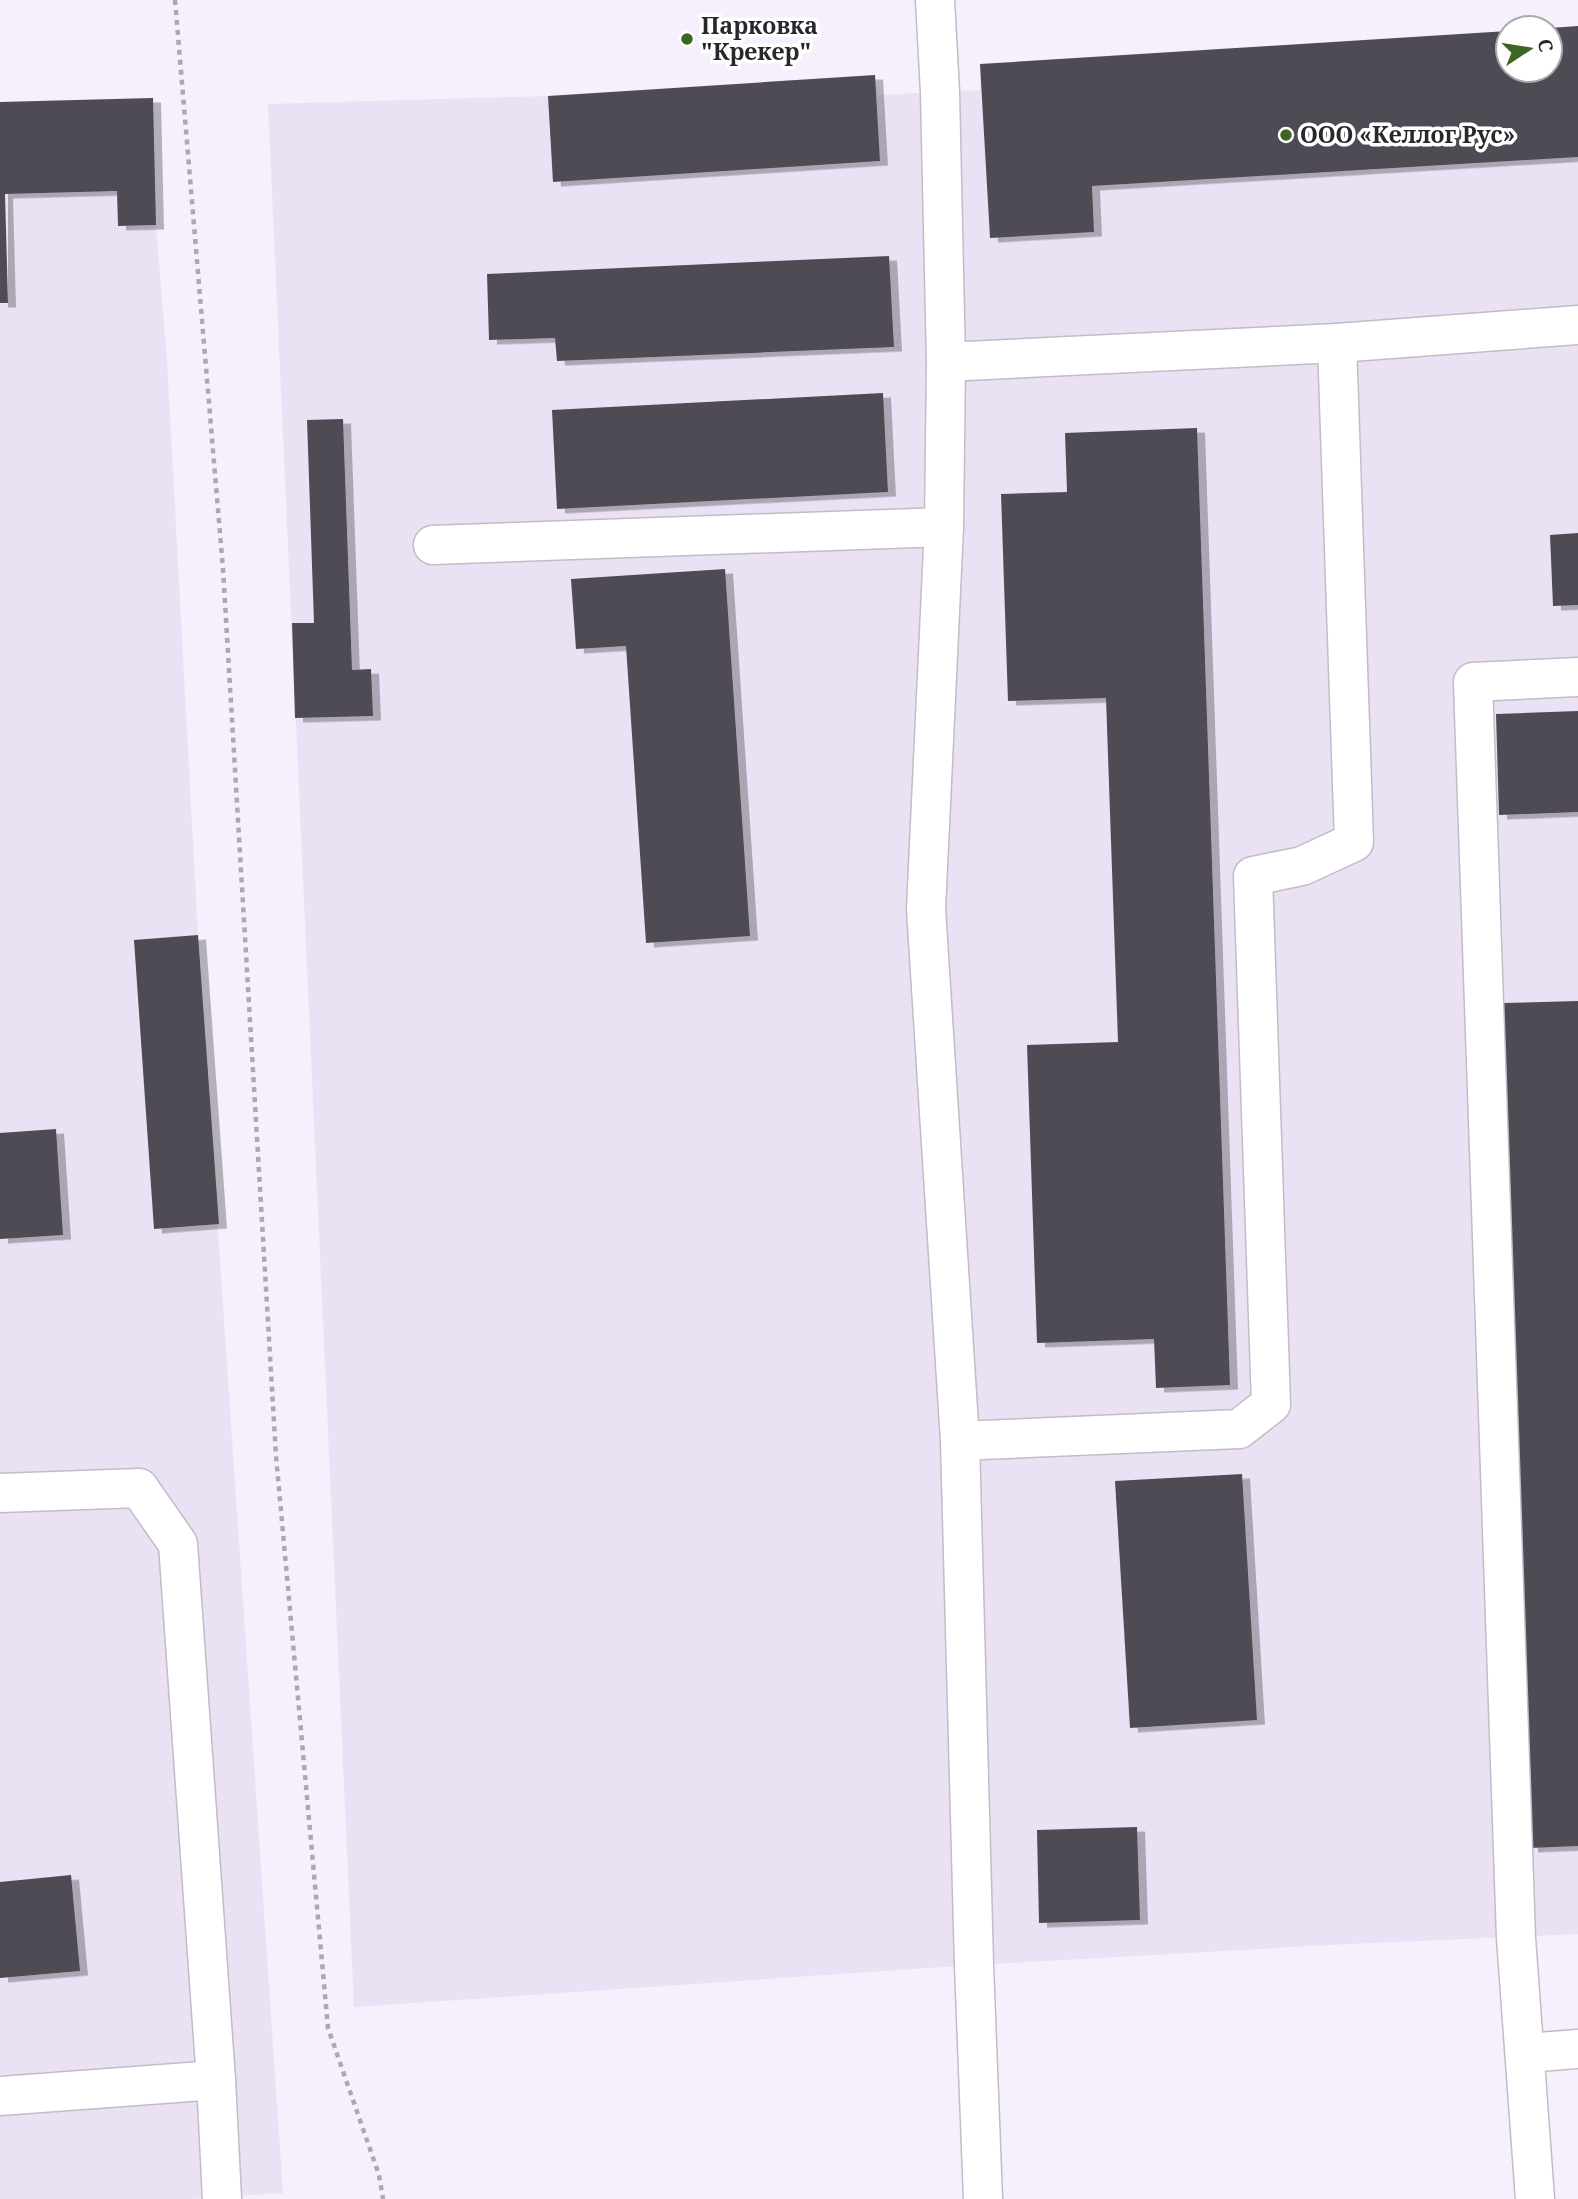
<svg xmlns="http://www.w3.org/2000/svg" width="1578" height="2199" viewBox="0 0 1578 2199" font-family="'Noto Serif',serif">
<defs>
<filter id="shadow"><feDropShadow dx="8" dy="4.5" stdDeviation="0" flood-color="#0004"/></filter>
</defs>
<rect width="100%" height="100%" fill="#f5f0fb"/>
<g fill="#eae1f4">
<path d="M 1578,26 L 1578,1934 L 1328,1945 L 974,1965 L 354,2007 L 268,104 L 548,96 L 875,75 L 877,95 L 980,90 L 980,64 L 1242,49 L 1508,70 L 1550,70 Z"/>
<path d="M 153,98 L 156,225 L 167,360 L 198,935 L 283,2193 L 192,2199 L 0,2199 L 0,102 Z"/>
</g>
<g fill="#504c55" filter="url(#shadow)">
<path d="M 1578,26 L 1578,157 L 1092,186 L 1094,232 L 990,238 L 980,64 L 1508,31 L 1508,70 L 1550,70 L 1550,28 Z"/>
<path d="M 875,75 L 880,161 L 553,182 L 548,96 Z"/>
<path d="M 153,98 L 156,225 L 118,226 L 117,191 L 5,194 L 8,303 L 0,303 L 0,102 Z"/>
<path d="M 889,256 L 894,347 L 557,361 L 555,338 L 489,340 L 487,274 Z"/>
<path d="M 883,393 L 888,492 L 557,509 L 552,410 Z"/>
<path d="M 343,419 L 352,670 L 371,669 L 373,716 L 295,718 L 292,623 L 314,623 L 307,420 Z"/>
<path d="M 1197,428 L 1230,1385 L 1156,1388 L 1154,1339 L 1037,1343 L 1027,1045 L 1118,1042 L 1106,698 L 1008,701 L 1001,494 L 1067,492 L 1065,433 Z"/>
<path d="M 1578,533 L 1578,605 L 1553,606 L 1550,535 Z"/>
<path d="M 725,569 L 750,936 L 646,943 L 626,646 L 576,649 L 571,579 Z"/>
<path d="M 1578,711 L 1578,812 L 1499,815 L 1496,714 Z"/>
<path d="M 198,935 L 219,1224 L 154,1229 L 134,940 Z"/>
<path d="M 1578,1001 L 1578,1846 L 1530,1848 L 1503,1003 Z"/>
<path d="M 56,1129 L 63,1235 L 0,1239 L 0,1133 Z"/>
<path d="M 1242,1474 L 1257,1720 L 1130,1728 L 1115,1481 Z"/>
<path d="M 1137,1827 L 1140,1920 L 1039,1923 L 1037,1830 Z"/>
<path d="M 71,1875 L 80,1971 L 0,1978 L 0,1882 Z"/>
</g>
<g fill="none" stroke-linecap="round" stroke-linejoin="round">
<defs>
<g id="minor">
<path d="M 935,0 L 940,92 L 946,362 L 944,527 L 926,909 L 960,1441 L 974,1965 L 983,2199"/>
<path d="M 946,362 L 1337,343 L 1578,325"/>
<path d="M 433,545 L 944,527"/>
<path d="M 960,1441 L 1239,1429 L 1271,1404 L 1253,876 L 1302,866 L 1354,842 L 1337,343"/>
<path d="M 0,1493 L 139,1488 L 178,1544 L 216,2080 L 222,2199"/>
<path d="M 1526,2053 L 1578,2049"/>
<path d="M 0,2096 L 216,2080"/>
<path d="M 1535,2199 L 1516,1938 L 1473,682 L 1578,677"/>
</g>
</defs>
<use href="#minor" stroke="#c2bcc8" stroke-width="41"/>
<path stroke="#aca8b1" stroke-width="4.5" stroke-dasharray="5 5" stroke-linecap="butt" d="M 175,0 L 223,569 L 276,1456 L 328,2028 L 379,2175 L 383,2199"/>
<use href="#minor" stroke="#fff" stroke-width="38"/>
</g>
<g fill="#3e6622" stroke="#fff" stroke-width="2.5">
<circle cx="687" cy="39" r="7"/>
<circle cx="1286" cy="135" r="7"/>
</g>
<g text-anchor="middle" stroke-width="7" stroke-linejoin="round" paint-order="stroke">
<g font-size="23" font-weight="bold" fill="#29272b" stroke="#fff" text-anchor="start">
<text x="701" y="34">Парковка<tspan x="701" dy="26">"Крекер"</tspan></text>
<text x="1300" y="143">ООО «Келлог Рус»</text>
</g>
</g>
<g transform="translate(1529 49) rotate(78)"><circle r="33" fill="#ffffff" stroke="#a9a9aa" stroke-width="2"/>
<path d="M0-5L12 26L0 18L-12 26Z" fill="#3e6622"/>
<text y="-10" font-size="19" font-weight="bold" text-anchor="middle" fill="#29272b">С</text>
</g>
</svg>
